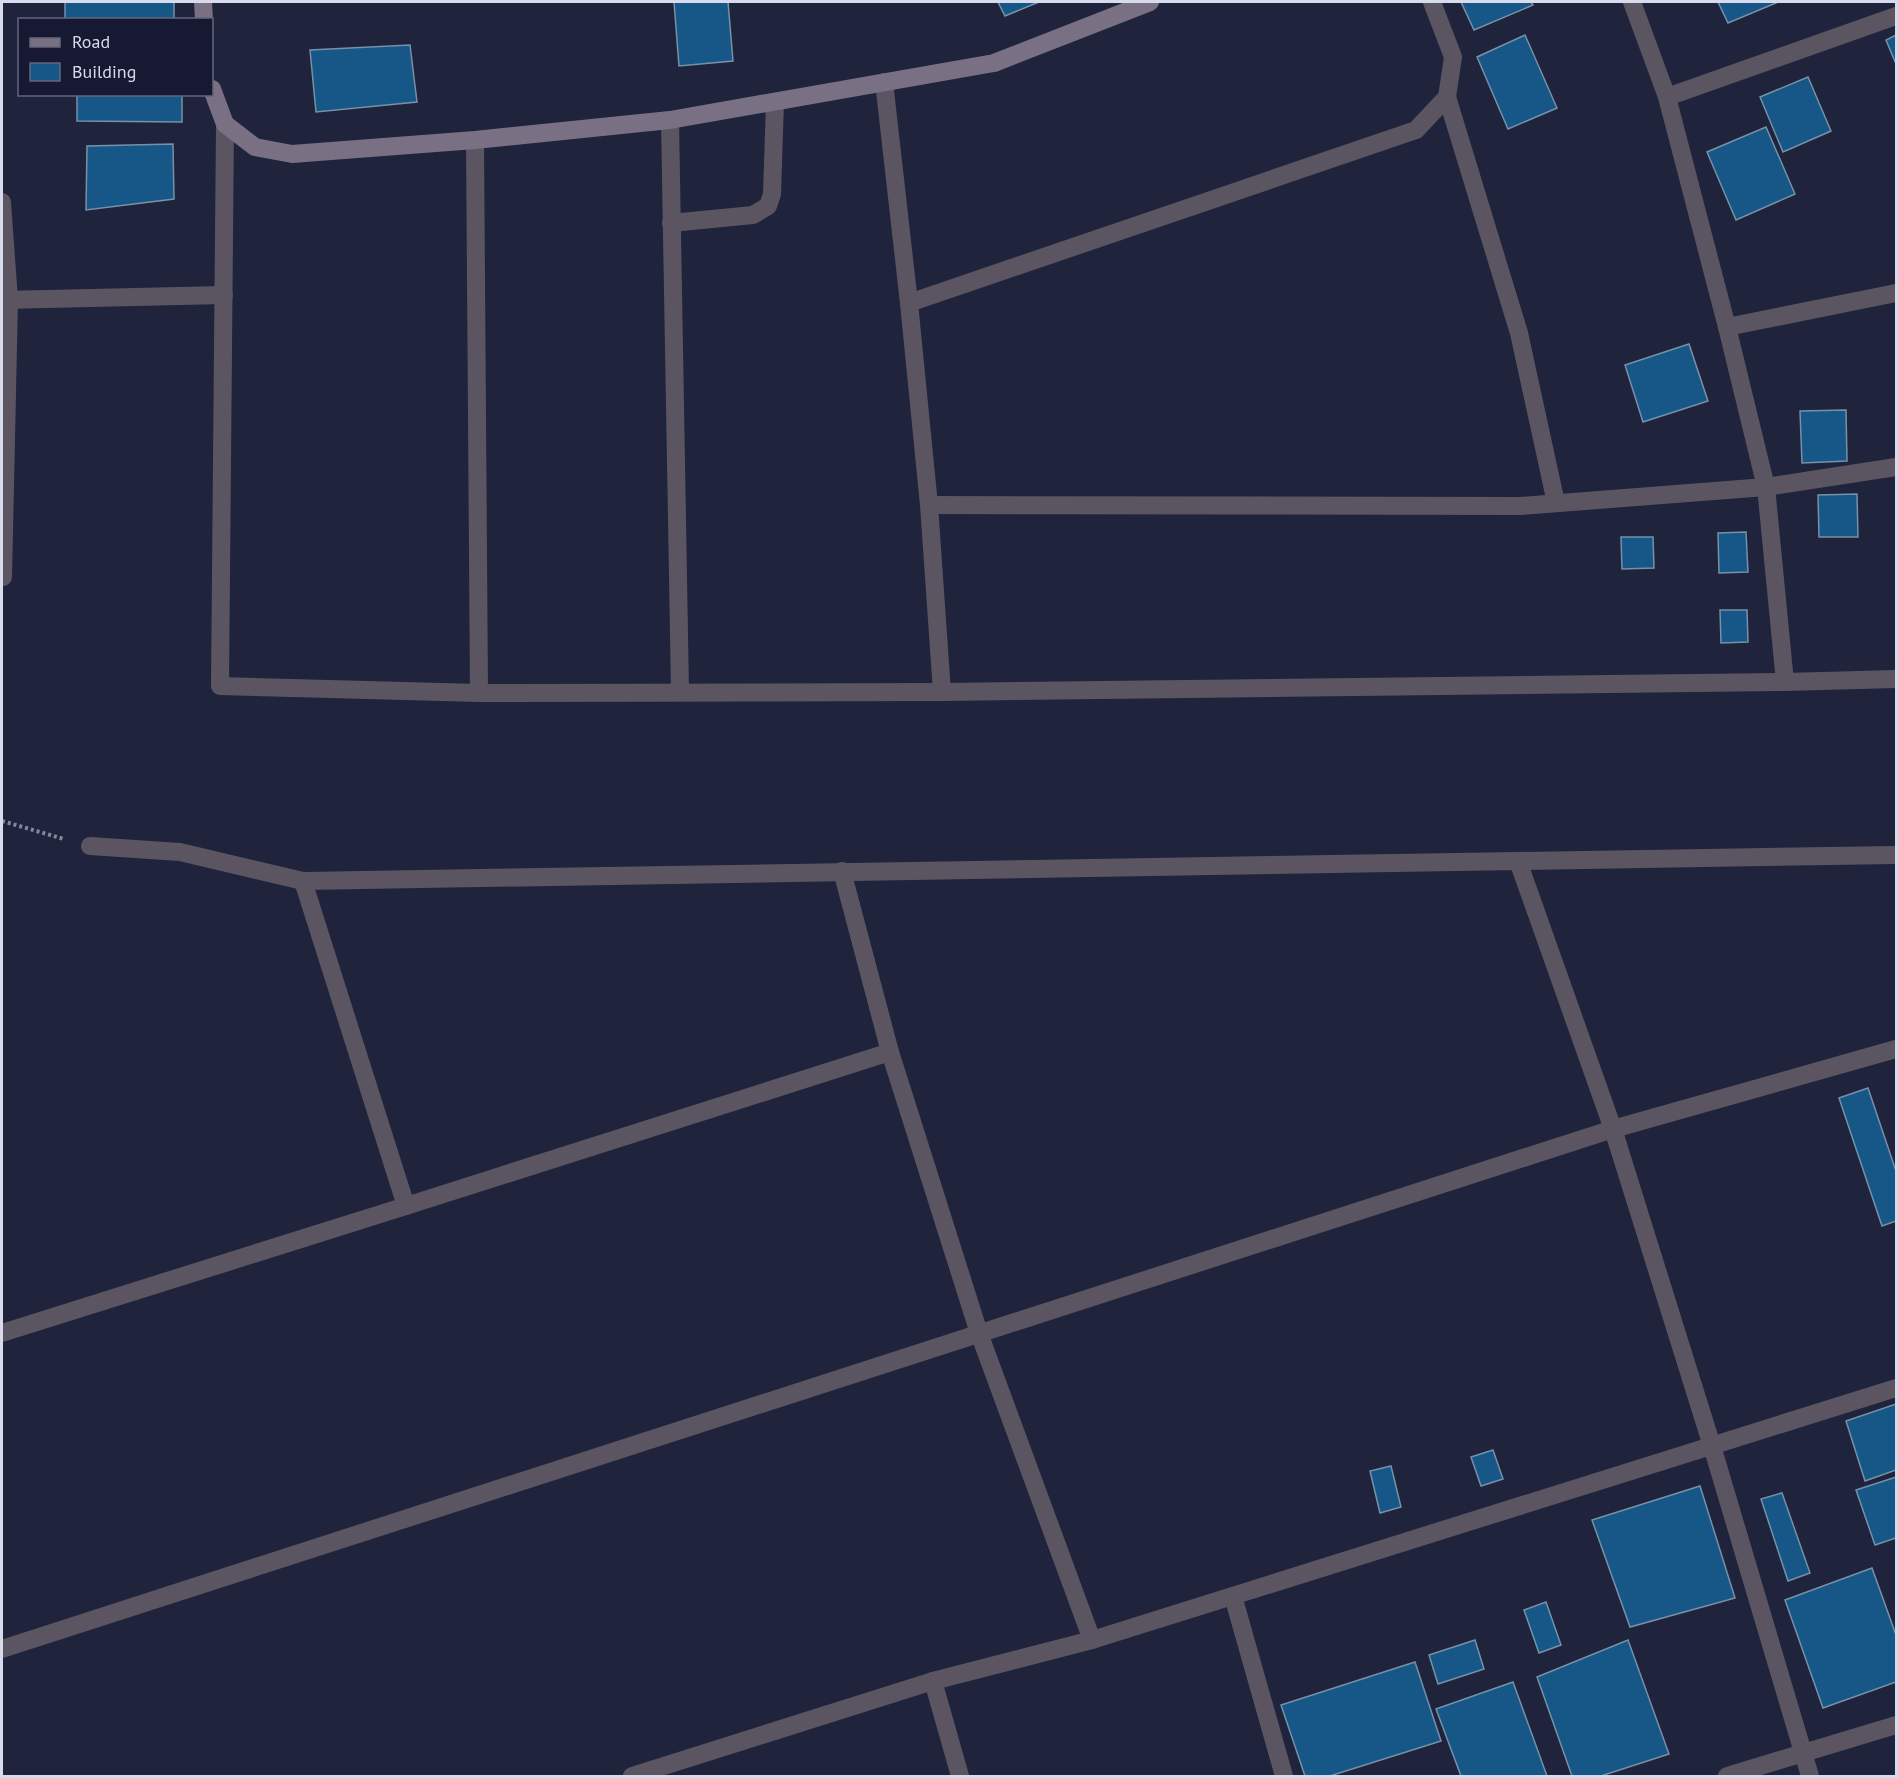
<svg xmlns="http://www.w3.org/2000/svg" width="1898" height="1778" viewBox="0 0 1898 1778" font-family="'PT Sans',sans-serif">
<rect width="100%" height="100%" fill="#1f233c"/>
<g fill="#175787" stroke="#7691a8" stroke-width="1.5">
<rect x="65" y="2" width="109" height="18"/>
<path d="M 674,2 L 728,2 L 733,61 L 679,66 Z"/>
<path d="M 998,2 L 1039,2 L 1005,16 Z"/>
<path d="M 1461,2 L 1531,2 L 1533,5 L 1474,30 Z"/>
<path d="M 1718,2 L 1775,2 L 1776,3 L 1728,23 Z"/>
<path d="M 1525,35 L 1557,108 L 1508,129 L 1477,57 Z"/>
<path d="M 1896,35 L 1896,64 L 1886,40 Z"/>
<path d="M 410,45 L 417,102 L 316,112 L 310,50 Z"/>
<path d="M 1808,77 L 1831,131 L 1783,152 L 1760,97 Z"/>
<path d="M 77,94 L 182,94 L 182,122 L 77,121 Z"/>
<path d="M 1766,127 L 1795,194 L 1736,220 L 1707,152 Z"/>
<path d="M 173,144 L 174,199 L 86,210 L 87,146 Z"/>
<path d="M 1689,344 L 1708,401 L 1643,422 L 1625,365 Z"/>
<path d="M 1846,410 L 1847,461 L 1802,463 L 1800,411 Z"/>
<path d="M 1857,494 L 1858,537 L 1819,537 L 1818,495 Z"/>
<path d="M 1746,532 L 1748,572 L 1719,573 L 1718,533 Z"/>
<path d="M 1621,537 L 1653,537 L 1654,568 L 1622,569 Z"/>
<path d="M 1720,610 L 1747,610 L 1748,642 L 1721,643 Z"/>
<path d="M 1868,1088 L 1896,1171 L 1896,1221 L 1882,1226 L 1839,1098 Z"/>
<path d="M 1896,1404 L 1896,1470 L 1865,1481 L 1846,1421 Z"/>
<path d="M 1493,1450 L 1503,1479 L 1481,1486 L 1471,1457 Z"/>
<path d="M 1391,1466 L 1401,1507 L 1380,1513 L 1370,1471 Z"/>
<path d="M 1896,1477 L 1896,1538 L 1875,1545 L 1856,1490 Z"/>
<path d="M 1700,1486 L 1735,1598 L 1630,1627 L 1592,1520 Z"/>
<path d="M 1782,1493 L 1810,1573 L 1788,1581 L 1761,1499 Z"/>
<path d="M 1872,1568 L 1896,1635 L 1896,1682 L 1823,1708 L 1785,1600 Z"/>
<path d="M 1546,1602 L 1561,1645 L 1539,1653 L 1524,1610 Z"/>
<path d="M 1475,1640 L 1484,1669 L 1438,1684 L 1429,1655 Z"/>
<path d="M 1628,1640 L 1669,1754 L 1601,1776 L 1572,1776 L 1537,1677 Z"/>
<path d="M 1415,1662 L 1441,1741 L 1330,1776 L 1305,1776 L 1281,1705 Z"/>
<path d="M 1513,1682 L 1547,1776 L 1461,1776 L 1436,1709 Z"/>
</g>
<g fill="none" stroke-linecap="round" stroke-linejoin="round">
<path stroke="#84889d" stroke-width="4" stroke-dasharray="3 3" stroke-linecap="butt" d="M 2,821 L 64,839"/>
<g stroke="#5b5562" stroke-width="18">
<path d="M 1632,2 L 1667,97 L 1727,327 L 1766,487 L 1785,682"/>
<path d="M 884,82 L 909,303"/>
<path d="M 1447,97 L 1519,333 L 1556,503"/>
<path d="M 1667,97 L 1896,16"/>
<path d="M 670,120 L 680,691"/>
<path d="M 225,124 L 220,686 L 479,693 L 942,692 L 1785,682 L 1896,679"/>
<path d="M 475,140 L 479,693"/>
<path d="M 2,202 L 9,300 L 3,577"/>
<path d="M 671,223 L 753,215 L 768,206 L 772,194 L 775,102"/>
<path d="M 2,300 L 224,295"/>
<path d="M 1727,327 L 1896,293"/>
<path d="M 929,505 L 1520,506 L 1766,487 L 1896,467"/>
<path d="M 942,692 L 929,505 L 909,303 L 1416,130 L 1447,97 L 1453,57 L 1432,2"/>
<path d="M 90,846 L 180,852 L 303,881 L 1518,861 L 1613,1129 L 1712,1446 L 1810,1776"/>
<path d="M 1518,861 L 1896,855"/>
<path d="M 842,871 L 890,1052 L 979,1333 L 1092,1640"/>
<path d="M 406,1206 L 890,1052"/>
<path d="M 2,1333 L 406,1206 L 303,881"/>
<path d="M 1233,1596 L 1284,1776"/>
<path d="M 2,1649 L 1613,1129 L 1896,1049"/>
<path d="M 933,1681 L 960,1776"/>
<path d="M 632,1776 L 933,1681 L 1092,1640 L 1896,1388"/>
<path d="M 1727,1776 L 1896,1725"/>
</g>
<g stroke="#797084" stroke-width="18">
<path d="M 203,2 L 204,20"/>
<path d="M 212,89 L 225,124 L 255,147 L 292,154 L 475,140 L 670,120 L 994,63 L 1150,2"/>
</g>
</g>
<rect width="1898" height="1778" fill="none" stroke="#d7dbec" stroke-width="6"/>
<rect x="18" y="18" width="195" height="78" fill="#161931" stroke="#63677c" stroke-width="1.5"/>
<rect x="30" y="38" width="30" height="9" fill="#797084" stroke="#63677c" stroke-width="1.5"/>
<text x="72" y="48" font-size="18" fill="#d7dbec">Road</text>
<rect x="30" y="63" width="30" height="18" fill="#175787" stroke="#63677c" stroke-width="1.5"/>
<text x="72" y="78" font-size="18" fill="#d7dbec">Building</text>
</svg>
